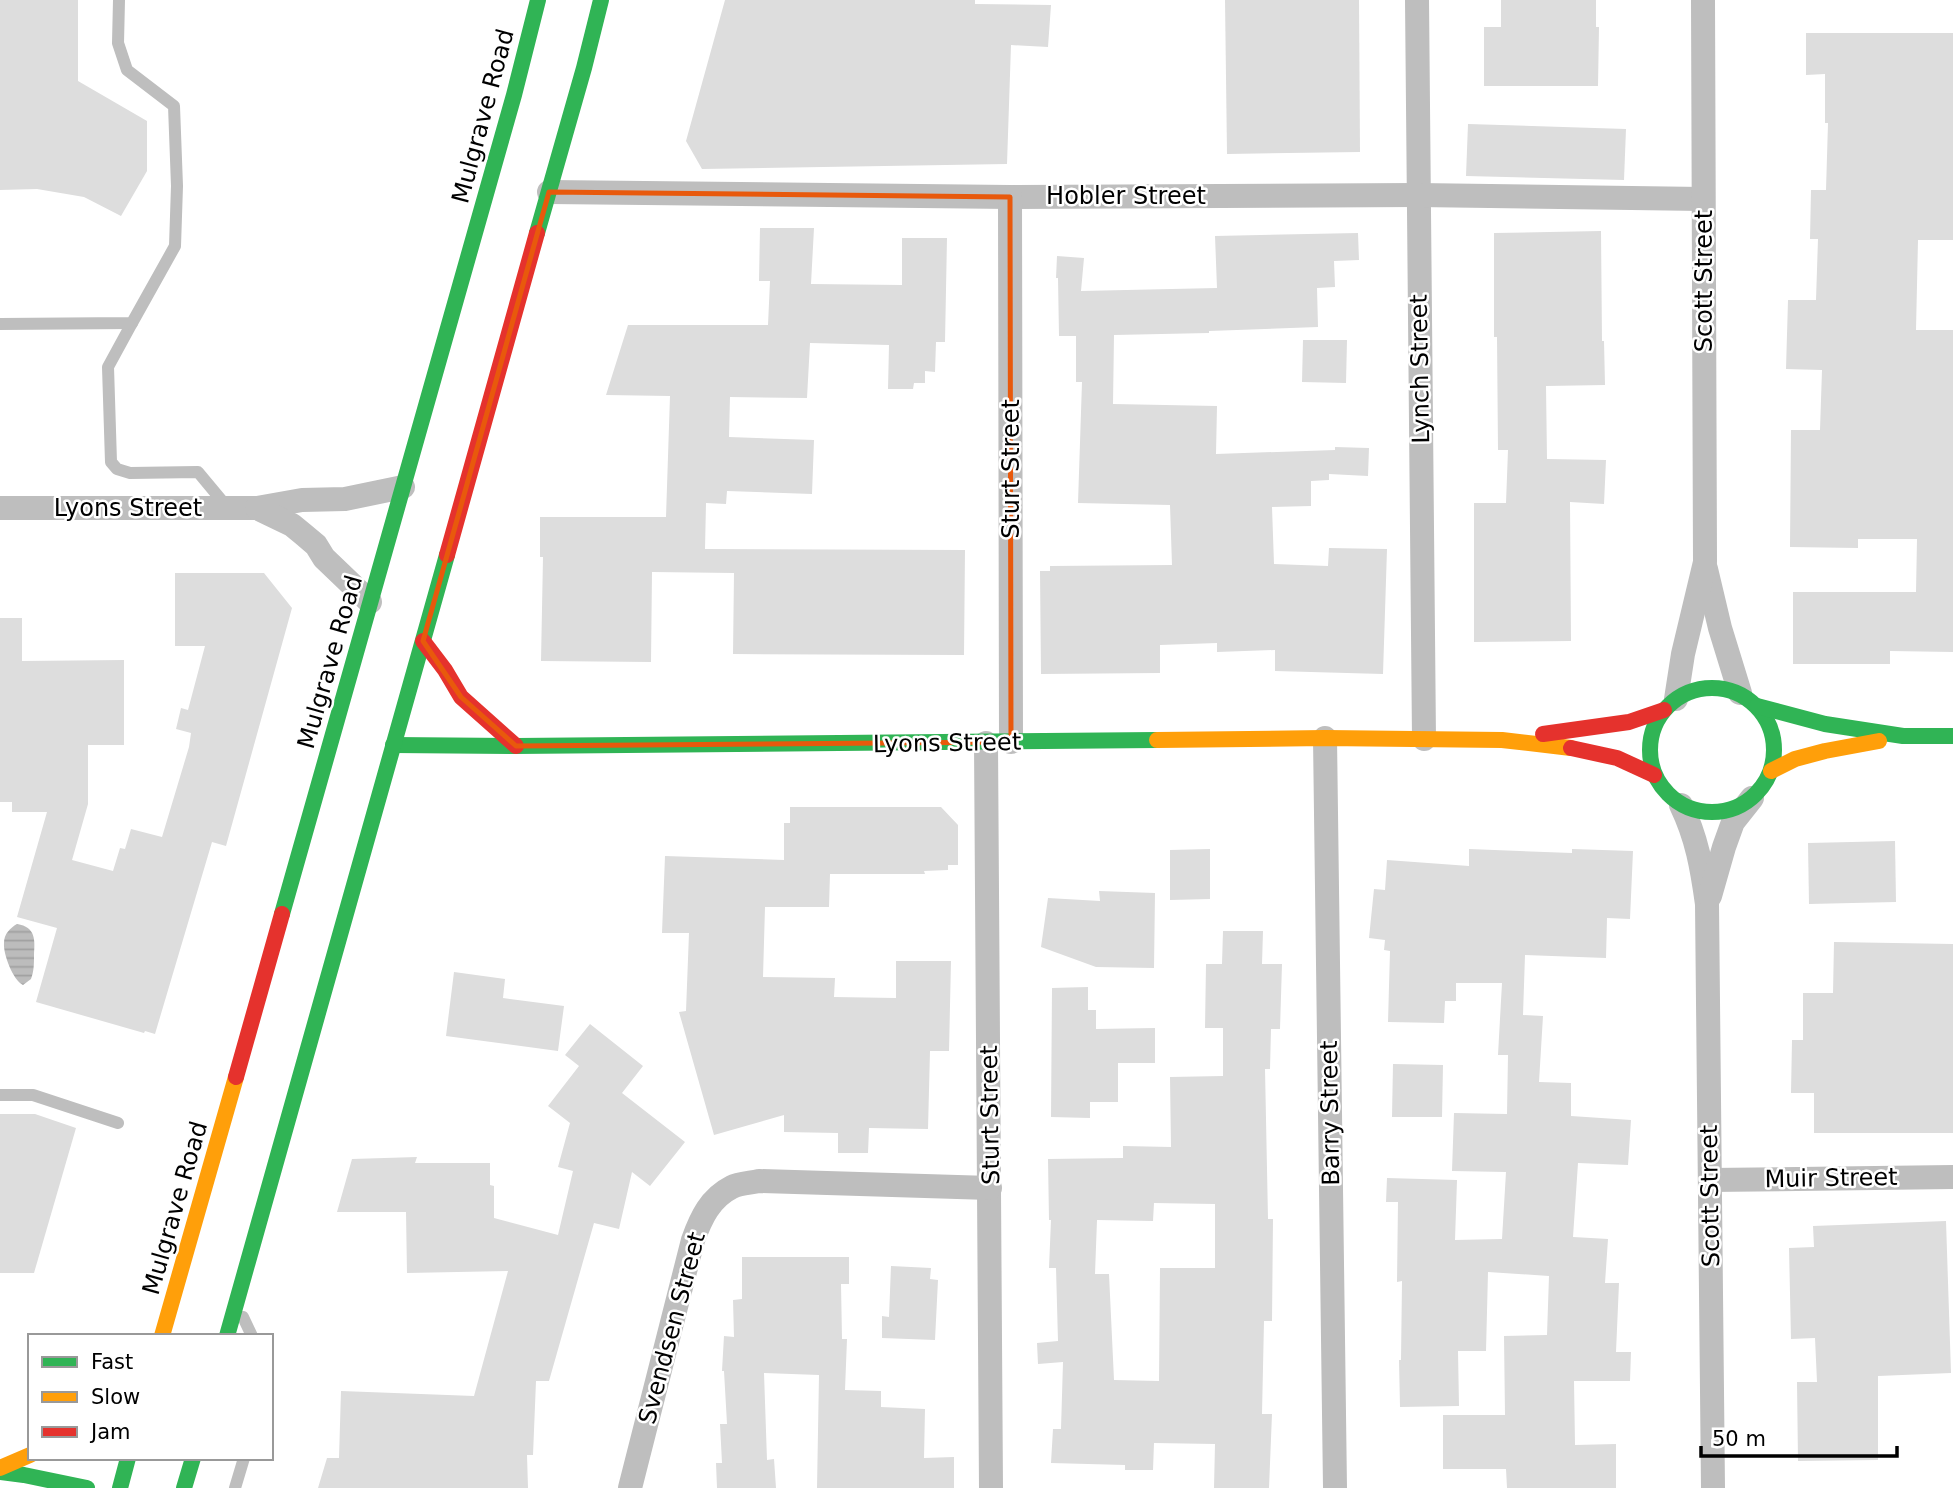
<svg xmlns="http://www.w3.org/2000/svg" width="1953" height="1488" viewBox="0 0 1953 1488" font-family="'DejaVu Sans',sans-serif">
<defs>
<pattern id="water-rules" width="6" height="5" patternUnits="userSpaceOnUse" patternTransform="scale(1.75)"><rect width="6" height="5" fill="#bcbcbc"/><path d="M0 2.5h6" fill="none" stroke="#a0a0a0"/></pattern>
</defs>
<rect width="100%" height="100%" fill="#fff"/>
<path fill="url(#water-rules)" d="M 17,924 C 36,927 35,940 34,955 C 34,964 34,971 31,979 L 23,985 C 13,980 3,954 4,943 C 4,934 10,928 17,924 Z"/>
<g fill="#ddd" fill-rule="evenodd">
<path d="M 0,0 L 78,0 L 78,81 L 147,121 L 147,171 L 121,216 L 84,197 L 37,189 L 0,190 Z"/>
<path d="M 725,0 L 975,0 L 975,4 L 1051,5 L 1048,47 L 1011,45 L 1007,164 L 702,169 L 686,141 Z"/>
<path d="M 1225,0 L 1359,0 L 1360,152 L 1227,154 Z"/>
<path d="M 1501,0 L 1596,0 L 1596,27 L 1599,27 L 1598,86 L 1484,86 L 1484,27 L 1501,27 Z"/>
<path d="M 1806,33 L 1953,33 L 1953,240 L 1918,240 L 1916,330 L 1953,330 L 1953,652 L 1890,651 L 1890,664 L 1793,664 L 1793,592 L 1916,592 L 1917,539 L 1858,539 L 1858,548 L 1790,547 L 1791,430 L 1820,430 L 1822,370 L 1786,369 L 1788,300 L 1816,300 L 1818,239 L 1810,239 L 1811,190 L 1826,190 L 1828,123 L 1825,123 L 1825,74 L 1806,75 Z"/>
<path d="M 1468,124 L 1626,129 L 1624,180 L 1466,176 Z"/>
<path d="M 760,228 L 814,228 L 811,284 L 902,285 L 902,238 L 947,238 L 945,342 L 936,342 L 935,372 L 925,371 L 925,383 L 914,383 L 913,389 L 888,389 L 889,345 L 810,343 L 807,398 L 730,397 L 729,437 L 814,440 L 812,494 L 727,491 L 726,504 L 706,503 L 705,549 L 965,550 L 964,655 L 733,654 L 734,573 L 652,572 L 651,662 L 541,661 L 543,557 L 540,557 L 540,517 L 666,517 L 670,396 L 606,395 L 628,325 L 768,325 L 770,281 L 759,281 Z"/>
<path d="M 1601,231 L 1602,341 L 1604,341 L 1605,385 L 1546,386 L 1547,459 L 1606,460 L 1604,504 L 1570,502 L 1571,641 L 1474,642 L 1474,503 L 1506,503 L 1508,450 L 1498,450 L 1497,337 L 1494,337 L 1494,233 Z"/>
<path d="M 1358,233 L 1359,260 L 1334,261 L 1335,287 L 1317,288 L 1318,327 L 1209,331 L 1209,333 L 1114,335 L 1113,404 L 1217,406 L 1216,454 L 1335,450 L 1335,447 L 1369,448 L 1368,476 L 1329,474 L 1329,480 L 1311,481 L 1311,506 L 1272,507 L 1274,564 L 1328,566 L 1329,548 L 1387,549 L 1383,674 L 1275,671 L 1275,650 L 1217,652 L 1217,643 L 1160,645 L 1160,673 L 1041,674 L 1040,571 L 1050,571 L 1050,566 L 1172,565 L 1170,505 L 1078,503 L 1082,382 L 1076,382 L 1076,336 L 1059,336 L 1058,278 L 1056,278 L 1057,256 L 1084,258 L 1081,291 L 1217,288 L 1215,236 Z"/>
<path d="M 1303,340 L 1347,340 L 1346,383 L 1302,382 Z"/>
<path d="M 175,573 L 264,573 L 292,608 L 226,846 L 212,842 L 155,1034 L 145,1031 L 144,1033 L 36,1002 L 57,928 L 17,917 L 47,812 L 12,812 L 12,802 L 0,802 L 0,618 L 22,618 L 22,661 L 124,660 L 124,745 L 88,745 L 88,804 L 72,860 L 113,871 L 120,848 L 125,849 L 131,829 L 162,837 L 189,747 L 191,733 L 176,729 L 181,708 L 188,710 L 205,646 L 175,646 Z"/>
<path d="M 790,807 L 941,807 L 958,825 L 958,865 L 948,865 L 948,870 L 924,871 L 925,874 L 830,874 L 829,907 L 765,907 L 763,977 L 835,978 L 834,997 L 896,998 L 896,961 L 951,961 L 949,1051 L 930,1051 L 928,1129 L 869,1128 L 868,1153 L 838,1153 L 838,1133 L 784,1132 L 784,1115 L 714,1135 L 679,1012 L 686,1011 L 689,933 L 662,933 L 665,856 L 784,860 L 784,823 L 790,823 Z"/>
<path d="M 1895,841 L 1896,902 L 1809,904 L 1808,843 Z"/>
<path d="M 1210,849 L 1210,899 L 1170,900 L 1170,850 Z"/>
<path d="M 1469,849 L 1572,853 L 1572,849 L 1633,851 L 1630,919 L 1607,918 L 1606,958 L 1525,955 L 1523,1015 L 1543,1016 L 1539,1082 L 1571,1083 L 1571,1116 L 1631,1120 L 1628,1165 L 1578,1163 L 1573,1237 L 1608,1239 L 1605,1283 L 1619,1283 L 1616,1352 L 1631,1352 L 1630,1381 L 1574,1381 L 1575,1445 L 1616,1444 L 1616,1488 L 1507,1488 L 1506,1469 L 1443,1469 L 1443,1415 L 1505,1415 L 1504,1336 L 1547,1335 L 1549,1276 L 1488,1272 L 1486,1351 L 1458,1351 L 1459,1406 L 1400,1407 L 1399,1360 L 1401,1360 L 1402,1281 L 1397,1282 L 1398,1202 L 1386,1202 L 1387,1178 L 1457,1180 L 1455,1240 L 1502,1239 L 1506,1172 L 1452,1171 L 1454,1113 L 1507,1114 L 1508,1055 L 1498,1055 L 1502,983 L 1456,983 L 1456,1001 L 1445,1001 L 1444,1023 L 1388,1022 L 1390,951 L 1384,950 L 1385,940 L 1369,938 L 1374,889 L 1385,890 L 1387,860 L 1469,866 Z"/>
<path d="M 1099,891 L 1155,893 L 1154,968 L 1096,967 L 1041,947 L 1048,898 L 1100,901 Z"/>
<path d="M 1223,931 L 1263,931 L 1262,964 L 1282,964 L 1280,1029 L 1271,1029 L 1270,1069 L 1265,1069 L 1268,1219 L 1273,1219 L 1272,1321 L 1264,1321 L 1262,1414 L 1272,1414 L 1269,1488 L 1214,1488 L 1215,1444 L 1154,1443 L 1153,1470 L 1125,1470 L 1125,1465 L 1051,1463 L 1053,1429 L 1061,1429 L 1063,1362 L 1038,1364 L 1037,1343 L 1058,1341 L 1056,1268 L 1049,1268 L 1051,1220 L 1049,1220 L 1048,1159 L 1123,1158 L 1123,1146 L 1171,1147 L 1170,1077 L 1223,1076 L 1223,1028 L 1205,1028 L 1206,964 L 1222,964 ZM 1154,1203 L 1215,1204 L 1215,1268 L 1160,1268 L 1159,1381 L 1114,1380 L 1109,1274 L 1095,1274 L 1097,1220 L 1153,1221 Z"/>
<path d="M 1834,942 L 1953,944 L 1953,1133 L 1814,1133 L 1814,1093 L 1791,1093 L 1792,1040 L 1803,1040 L 1803,993 L 1833,993 Z"/>
<path d="M 454,972 L 505,979 L 503,998 L 564,1006 L 558,1051 L 446,1036 Z"/>
<path d="M 1088,987 L 1088,1010 L 1096,1010 L 1096,1029 L 1155,1028 L 1155,1063 L 1118,1063 L 1118,1102 L 1090,1102 L 1090,1118 L 1051,1117 L 1052,988 Z"/>
<path d="M 590,1024 L 643,1066 L 622,1093 L 685,1142 L 650,1186 L 632,1172 L 619,1229 L 594,1223 L 549,1381 L 536,1381 L 533,1455 L 527,1455 L 528,1488 L 318,1488 L 327,1458 L 339,1458 L 341,1391 L 474,1396 L 508,1271 L 407,1273 L 406,1212 L 337,1212 L 352,1159 L 417,1157 L 415,1163 L 490,1163 L 490,1185 L 494,1186 L 494,1218 L 558,1235 L 573,1171 L 558,1167 L 570,1123 L 548,1106 L 579,1066 L 565,1055 Z"/>
<path d="M 1393,1064 L 1443,1065 L 1442,1117 L 1392,1117 Z"/>
<path d="M 0,1114 L 35,1114 L 76,1128 L 34,1273 L 0,1273 Z"/>
<path d="M 1946,1221 L 1951,1373 L 1878,1376 L 1878,1460 L 1798,1461 L 1797,1382 L 1817,1382 L 1815,1338 L 1791,1339 L 1789,1248 L 1814,1247 L 1813,1226 Z"/>
<path d="M 742,1257 L 849,1257 L 849,1284 L 841,1284 L 842,1339 L 847,1339 L 845,1390 L 881,1391 L 881,1407 L 925,1409 L 924,1458 L 954,1457 L 954,1488 L 817,1488 L 819,1375 L 764,1373 L 767,1460 L 774,1459 L 776,1488 L 717,1488 L 716,1463 L 722,1463 L 720,1424 L 727,1424 L 724,1371 L 722,1371 L 724,1336 L 734,1337 L 733,1300 L 742,1299 Z"/>
<path d="M 891,1266 L 931,1268 L 930,1279 L 938,1280 L 935,1340 L 882,1338 L 882,1316 L 889,1317 Z"/>
</g>
<g fill="none" stroke-linecap="round" stroke-linejoin="round">
<g stroke="#bebebe" stroke-width="12">
<path d="M 132,323 L 108,367 L 111,462 L 117,469 L 130,473 L 198,472 L 228,508"/>
<path d="M 0,324 L 132,323 L 175,246 L 177,186 L 174,106 L 127,70 L 118,43 L 119,0"/>
<path d="M 0,1095 L 33,1095 L 118,1123"/>
<path d="M 243,1317 L 252,1336"/>
<path d="M 235,1488 L 244,1458"/>
</g>
<g stroke="#bebebe" stroke-width="24">
<path d="M 1417,0 L 1424,739"/>
<path d="M 549,192 L 1010,197 L 1418,195 L 1703,199"/>
<path d="M 1010,197 L 1011,742"/>
<path d="M 0,508 L 257,508 L 302,500 L 345,499 L 403,487"/>
<path d="M 257,508 L 292,525 L 303,534 L 316,545 L 324,558 L 370,602"/>
<path d="M 1706,569 L 1720,628 L 1740,693"/>
<path d="M 1676,699 L 1683,654 L 1705,562 L 1703,0"/>
<path d="M 1325,738 L 1335,1488"/>
<path d="M 986,743 L 991,1488"/>
<path d="M 1681,805 C 1697,838 1702,868 1707,904 L 1713,1488"/>
<path d="M 1710,896 L 1724,847 L 1733,822 L 1752,798"/>
<path d="M 1710,1180 L 1953,1177"/>
<path d="M 630,1488 L 693,1240 C 701,1218 710,1198 732,1187 C 739,1183 750,1183 759,1181 L 990,1188"/>
</g>
<g stroke="#30b455" stroke-width="16">
<path d="M 537,233 L 584,68 L 601,0"/>
<circle cx="1712" cy="750" r="62"/>
<path d="M 1757,706 L 1825,724 L 1903,736 L 1953,736"/>
<path d="M 393,745 L 516,746 L 1157,740"/>
<path d="M 282,914 L 514,95 L 538,0"/>
<path d="M 227,1336 L 447,555"/>
<path d="M 0,1472 L 24,1475 L 87,1488"/>
<path d="M 120,1488 L 128,1458"/>
<path d="M 184,1488 L 193,1458"/>
</g>
<g stroke="#ff9f0a" stroke-width="16">
<path d="M 1157,740 L 1325,738 L 1502,740 L 1571,748"/>
<path d="M 1771,771 L 1795,759 L 1825,751 L 1879,741"/>
<path d="M 162,1336 L 236,1077"/>
<path d="M 0,1468 L 30,1455"/>
</g>
<g stroke="#e5322d" stroke-width="16">
<path d="M 447,555 L 537,233"/>
<path d="M 423,641 L 445,670 L 461,697 L 516,746"/>
<path d="M 1543,734 L 1629,722 L 1664,710"/>
<path d="M 1571,748 L 1617,758 L 1654,775"/>
<path d="M 236,1077 L 282,914"/>
</g>
</g>
<path fill="none" stroke="#e8590c" stroke-width="5" stroke-linejoin="round" d="M 549,192 L 1010,197 L 1011,742 L 516,746 L 461,697 L 423,641 Z"/>
<g text-anchor="middle" stroke-width="5" stroke-linejoin="round" paint-order="stroke">
<g font-size="24" fill="#000" stroke="#fff">
<text transform="translate(483 116) rotate(-75)" y="8">Mulgrave Road</text>
<text x="1126" y="204">Hobler Street</text>
<text transform="translate(1704 281) rotate(-90)" y="8">Scott Street</text>
<text transform="translate(1420 369) rotate(-91)" y="8">Lynch Street</text>
<text transform="translate(1011 469) rotate(-90)" y="8">Sturt Street</text>
<text x="128" y="516">Lyons Street</text>
<text transform="translate(330 662) rotate(-74)" y="8">Mulgrave Road</text>
<text transform="translate(947 743) rotate(-1)" y="8">Lyons Street</text>
<text transform="translate(1330 1113) rotate(-91)" y="8">Barry Street</text>
<text transform="translate(990 1115) rotate(-91)" y="8">Sturt Street</text>
<text transform="translate(1831 1178) rotate(-1)" y="8">Muir Street</text>
<text transform="translate(1710 1196) rotate(-91)" y="8">Scott Street</text>
<text transform="translate(175 1208) rotate(-74)" y="8">Mulgrave Road</text>
<text transform="translate(672 1328) rotate(-75)" y="8">Svendsen Street</text>
</g>
</g>
<rect x="28" y="1334" width="245" height="126" fill="#ffffff" stroke="#999999" stroke-width="2"/>
<rect x="42" y="1357" width="35" height="10" fill="#30b455" stroke="#999999" stroke-width="2"/>
<text x="91" y="1369" font-size="21" fill="#000000">Fast</text>
<rect x="42" y="1392" width="35" height="10" fill="#ff9f0a" stroke="#999999" stroke-width="2"/>
<text x="91" y="1404" font-size="21" fill="#000000">Slow</text>
<rect x="42" y="1427" width="35" height="10" fill="#e5322d" stroke="#999999" stroke-width="2"/>
<text x="91" y="1439" font-size="21" fill="#000000">Jam</text>
<path d="M1701 1446v10h196v-10" fill="none" stroke="#000000" stroke-width="3.5"/>
<text x="1712" y="1446" font-size="21" fill="#000000" stroke="#ffffff" stroke-width="5" paint-order="stroke">50 m</text>
</svg>
